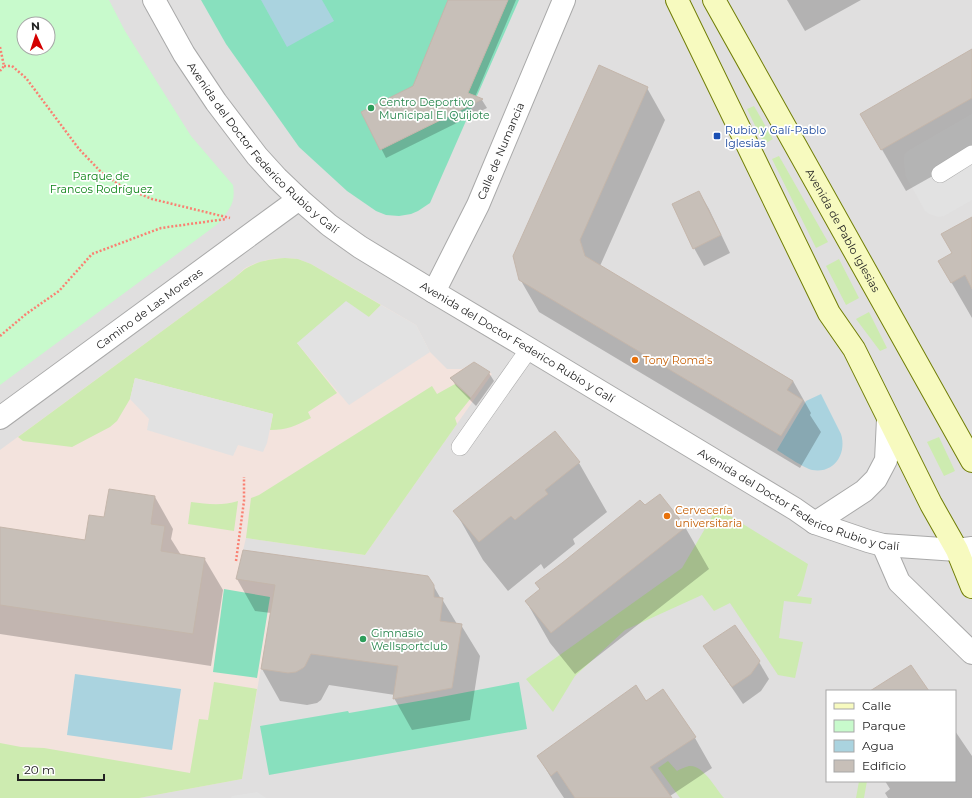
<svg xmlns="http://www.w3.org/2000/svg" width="972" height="798" viewBox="0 0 972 798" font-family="Montserrat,sans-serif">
<rect width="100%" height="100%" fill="#f2efe9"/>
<path fill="#e0dfdf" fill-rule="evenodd" d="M 0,0 L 972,0 L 972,798 L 0,798 ZM 24,24 L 48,24 L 48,48 L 24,48 ZM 827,691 L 955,691 L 955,781 L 827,781 Z"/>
<path fill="#f3e3dd" d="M 285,258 L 298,259 L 311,264 L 416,325 L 430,352 L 447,369 L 462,369 L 474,362 L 492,374 L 365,555 L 246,538 L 236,579 L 275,585 L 242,779 L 139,798 L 0,798 L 0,450 L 233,279 L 245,268 L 256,263 L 271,259 Z"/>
<g fill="#cdebb0">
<path d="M 754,106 L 773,139 L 764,144 L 747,109 Z"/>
<path d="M 779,156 L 828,242 L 816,248 L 772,159 Z"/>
<path d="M 285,258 L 298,259 L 311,264 L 381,305 L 369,317 L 297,343 L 337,393 L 308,412 L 311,418 C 295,426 288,430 270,430 L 273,414 L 135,378 L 130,399 L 117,421 L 110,427 L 72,447 L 23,441 L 18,437 L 233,279 C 237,276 241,272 245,269 C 257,261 271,259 285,258 Z"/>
<path d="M 839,259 L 859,298 L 846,305 L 826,266 Z"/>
<path d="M 869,312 L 887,348 L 880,351 L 856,319 Z"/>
<path d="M 455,384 L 471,398 L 455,418 L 457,424 L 365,555 L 246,538 L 251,498 L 259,495 L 432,386 L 437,394 Z"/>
<path d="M 939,437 L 955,471 L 944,476 L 927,442 Z"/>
<path d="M 238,501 L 234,531 L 188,524 L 191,502 C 207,504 222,506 238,501 Z"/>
<path d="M 717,508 L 808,564 L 801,590 L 797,596 L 812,598 L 811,604 L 784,601 L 779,638 L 803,642 L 795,678 L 778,675 L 730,603 L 714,611 L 702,595 L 625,630 L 575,676 L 553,712 L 526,679 L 682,568 Z"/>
<path d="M 214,682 L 257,689 L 242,779 L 139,798 L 0,798 L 0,743 L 21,747 L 44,748 L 190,773 L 199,719 L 208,720 Z"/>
<path d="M 668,761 L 677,771 C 680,769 685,767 689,766 C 703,764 716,789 724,798 L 680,798 L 658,768 Z"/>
<path d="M 859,781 L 867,781 L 864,798 L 856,798 Z"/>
</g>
<path fill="#c8facc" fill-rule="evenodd" d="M 0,0 L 109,0 L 125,31 L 191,136 L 233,185 C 236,204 229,209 219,223 L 0,385 ZM 24,24 L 48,24 L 48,48 L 24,48 Z"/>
<g fill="#88e0be">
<path d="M 201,0 L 519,0 L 430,203 L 418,211 L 411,214 L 399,216 L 386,215 L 376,211 L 347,191 L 299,147 L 226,44 Z"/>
<path d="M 224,589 L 270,597 L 257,678 L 213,672 Z"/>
<path d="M 519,682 L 527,729 L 269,775 L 260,726 L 348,711 L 349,713 L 436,698 Z"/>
</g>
<g fill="#e2e2e2">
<path d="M 972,114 L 972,200 L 944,216 L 939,217 L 929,214 L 925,211 L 909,182 L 906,176 L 904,160 L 905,154 L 908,151 Z"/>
<path d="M 346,301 L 369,317 L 381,305 L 416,325 L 430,352 L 349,405 L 297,343 Z"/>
<path d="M 135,378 L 273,414 L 267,443 L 263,452 L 238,445 L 233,456 L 147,430 L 149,419 L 130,399 Z"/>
<path d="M 257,792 L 266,798 L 231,798 L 232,796 Z"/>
</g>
<g fill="#aad3df">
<path d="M 261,0 L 322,0 L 334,21 L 287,47 Z"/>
<path d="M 821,394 L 841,434 C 847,453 835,474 812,470 C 804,468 785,455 777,450 L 806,401 Z"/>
<path d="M 75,674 L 181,689 L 172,750 L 67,735 Z"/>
</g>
<g fill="#0003">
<path d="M 449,0 L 516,0 L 475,97 L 482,100 L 487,108 L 386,158 L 363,113 L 413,87 Z"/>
<path d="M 787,0 L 861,0 L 805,31 Z"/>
<path d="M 972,51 L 972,154 L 906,191 L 862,115 Z"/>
<path d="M 647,88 L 665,120 L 600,266 L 793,381 L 811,413 L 810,415 L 821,432 L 800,468 L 539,312 L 520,279 Z"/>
<path d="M 699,192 L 709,209 L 730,253 L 704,266 L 694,248 Z"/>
<path d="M 972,218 L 972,318 L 939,261 L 953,253 Z"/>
<path d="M 474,363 L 489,373 L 494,381 L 476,406 L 456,386 L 451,378 Z"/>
<path d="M 579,463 L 607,512 L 573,539 L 575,544 L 565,552 L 544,569 L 541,564 L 508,591 L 483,560 L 455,511 Z"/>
<path d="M 155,497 L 173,529 L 171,539 L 181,555 L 204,558 L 223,590 L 211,666 L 0,634 L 0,528 L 86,541 L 105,518 Z"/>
<path d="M 645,507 L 685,527 L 709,569 L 575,674 L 550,643 L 526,601 L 540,590 L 536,583 Z"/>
<path d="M 244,551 L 433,585 L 441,599 L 442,599 L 457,624 L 461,625 L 480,656 L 470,720 L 412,730 L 394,698 L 395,695 L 329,685 L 321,700 L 317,703 L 307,705 L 280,701 L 262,669 L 271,613 L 255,611 L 237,579 Z"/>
<path d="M 705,646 L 759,662 L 769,679 L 761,691 L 743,704 L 715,663 Z"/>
<path d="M 646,702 L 695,738 L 712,768 L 670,796 L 671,798 L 564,798 L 556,786 L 538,756 Z"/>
<path d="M 955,731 L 972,756 L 972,798 L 888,798 L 885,793 L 890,789 L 885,781 L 955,781 Z"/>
</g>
<g fill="#c7bfb8" stroke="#c4b6ab">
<path d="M 448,0 L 508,0 L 468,93 L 483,99 L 380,150 L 361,112 L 413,86 Z"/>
<path d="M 972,49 L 972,98 L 881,150 L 860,114 Z"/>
<path d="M 599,65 L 648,87 L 580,240 L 585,256 L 793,381 L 787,390 L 803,400 L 781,436 L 519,280 L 513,256 Z"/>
<path d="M 699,191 L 721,235 L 693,249 L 672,204 Z"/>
<path d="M 972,217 L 972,289 L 965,275 L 951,283 L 938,261 L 952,253 L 941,234 Z"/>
<path d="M 474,362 L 490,372 L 471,398 L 450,378 Z"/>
<path d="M 555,431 L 580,462 L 545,490 L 548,494 L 537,502 L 515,520 L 511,516 L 479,542 L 453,511 Z"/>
<path d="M 109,489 L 155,496 L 151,524 L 165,526 L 161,551 L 205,558 L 193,634 L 0,605 L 0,527 L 85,540 L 89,515 L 104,517 Z"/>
<path d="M 660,494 L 686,527 L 551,633 L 525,601 L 540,589 L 535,583 L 562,563 L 640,500 L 645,505 Z"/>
<path d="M 243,550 L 428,576 L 434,585 L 434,597 L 443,598 L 440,621 L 462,624 L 452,688 L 393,699 L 398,666 L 311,654 L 305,666 L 303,668 L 296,672 L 288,673 L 261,669 L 275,585 L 236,579 Z"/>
<path d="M 735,625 L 760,661 L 751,674 L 732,687 L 703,646 Z"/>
<path d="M 911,665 L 929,691 L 870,691 Z"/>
<path d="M 636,685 L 646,701 L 663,689 L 696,737 L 650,767 L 672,798 L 575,798 L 557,771 L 551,776 L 537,756 Z"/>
</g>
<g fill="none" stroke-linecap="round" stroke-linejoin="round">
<defs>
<g id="lane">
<path d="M 940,174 L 972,154"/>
<path d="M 460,447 L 529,349"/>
</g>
<g id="street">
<path id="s1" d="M 154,0 L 184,54 L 216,102 L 257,156 L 277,178 L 299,199 L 329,225 L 360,247 L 434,292 L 518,342 L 717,462 L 795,509 L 815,523 L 868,541 L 883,545 L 957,550 L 972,548"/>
<path id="s2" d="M 434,292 L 478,205 L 564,0"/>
<path id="s3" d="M 0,418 L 299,199"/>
<path d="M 815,523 L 864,491 L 876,479 L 886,460 L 888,419"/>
<path d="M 883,545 L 899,582 L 972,653"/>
</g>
<g id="secondary">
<path d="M 677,0 L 829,313 L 854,349 L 931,504 L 957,550 L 972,587"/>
<path id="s4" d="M 714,0 L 972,461"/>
</g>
</defs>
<use href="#lane" stroke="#a9a9a9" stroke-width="18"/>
<use href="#street" stroke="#a9a9a9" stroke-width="24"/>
<use href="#secondary" stroke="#707d05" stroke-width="24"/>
<g stroke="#fa8072" stroke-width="2.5" stroke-dasharray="2 2" stroke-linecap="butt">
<path d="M 0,47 L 4,66 L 0,71"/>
<path d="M 4,66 L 12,66 L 26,78 L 79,149 L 101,172 L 121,186 L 152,199 L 230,218"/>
<path d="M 0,336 L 26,314 L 59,291 L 92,254 L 161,228 L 226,219"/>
<path d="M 236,561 L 244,501 L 244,477"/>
</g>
<use href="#lane" stroke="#fff" stroke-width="17"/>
<use href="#street" stroke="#fff" stroke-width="22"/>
<use href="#secondary" stroke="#f7fabf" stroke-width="22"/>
</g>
<g fill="#2e9e5b" stroke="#fff" stroke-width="1.5">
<circle cx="371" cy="108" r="4"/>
<circle cx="363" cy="639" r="4"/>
</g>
<rect fill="#1a4fb4" stroke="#fff" stroke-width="1.5" x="713" y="132" width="8" height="8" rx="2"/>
<g fill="#e8710a" stroke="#fff" stroke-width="1.5">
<circle cx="635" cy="360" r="4"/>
<circle cx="667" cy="516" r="4"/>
</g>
<g text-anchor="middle" stroke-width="3.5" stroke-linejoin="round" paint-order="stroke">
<g font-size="11" fill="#27864d" stroke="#fff" text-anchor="start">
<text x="379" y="106">Centro Deportivo<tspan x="379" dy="13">Municipal El Quijote</tspan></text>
<text x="371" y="637">Gimnasio<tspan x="371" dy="13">Wellsportclub</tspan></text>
</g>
<g font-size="11" fill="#164399" stroke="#fff" text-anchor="start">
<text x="725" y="134">Rubio y Galí-Pablo<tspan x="725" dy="13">Iglesias</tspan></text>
</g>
<g font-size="11" fill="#222" stroke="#fff">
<text dy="4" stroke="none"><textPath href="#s1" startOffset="185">Avenida del Doctor Federico Rubio y Galí</textPath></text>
<text dy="4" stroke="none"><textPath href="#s2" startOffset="156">Calle de Numancia</textPath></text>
<text dy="4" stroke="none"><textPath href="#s4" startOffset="264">Avenida de Pablo Iglesias</textPath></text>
<text dy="4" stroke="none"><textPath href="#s3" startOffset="185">Camino de Las Moreras</textPath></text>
<text dy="4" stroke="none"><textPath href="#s1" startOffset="509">Avenida del Doctor Federico Rubio y Galí</textPath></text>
<text dy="4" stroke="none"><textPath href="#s1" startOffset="833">Avenida del Doctor Federico Rubio y Galí</textPath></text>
</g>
<g font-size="11" fill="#0c8416" stroke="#fff">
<text x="101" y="180">Parque de<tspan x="101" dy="13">Francos Rodríguez</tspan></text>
</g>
<g font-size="11" fill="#c56008" stroke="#fff" text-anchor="start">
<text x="643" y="364">Tony Roma's</text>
<text x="675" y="514">Cervecería<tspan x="675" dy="13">universitaria</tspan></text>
</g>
</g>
<rect x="826" y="690" width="130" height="92" fill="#ffffff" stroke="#a7a7a7"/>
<rect x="834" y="703" width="20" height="6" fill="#f7fabf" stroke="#a7a7a7"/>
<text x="862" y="710" font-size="12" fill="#222222">Calle</text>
<rect x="834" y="720" width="20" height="12" fill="#c8facc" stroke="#a7a7a7"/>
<text x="862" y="730" font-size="12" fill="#222222">Parque</text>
<rect x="834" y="740" width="20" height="12" fill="#aad3df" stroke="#a7a7a7"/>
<text x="862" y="750" font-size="12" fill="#222222">Agua</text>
<rect x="834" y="760" width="20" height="12" fill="#c7bfb8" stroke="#a7a7a7"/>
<text x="862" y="770" font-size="12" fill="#222222">Edificio</text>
<g transform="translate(36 36) rotate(357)"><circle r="19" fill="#ffffff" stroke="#a7a7a7"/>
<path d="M0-3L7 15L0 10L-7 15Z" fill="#d40000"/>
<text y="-6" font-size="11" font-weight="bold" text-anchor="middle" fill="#222222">N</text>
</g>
<path d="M18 774v6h86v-6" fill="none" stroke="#222222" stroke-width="2"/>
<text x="24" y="774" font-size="12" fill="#222222" stroke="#ffffff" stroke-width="3" paint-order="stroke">20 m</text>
</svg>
